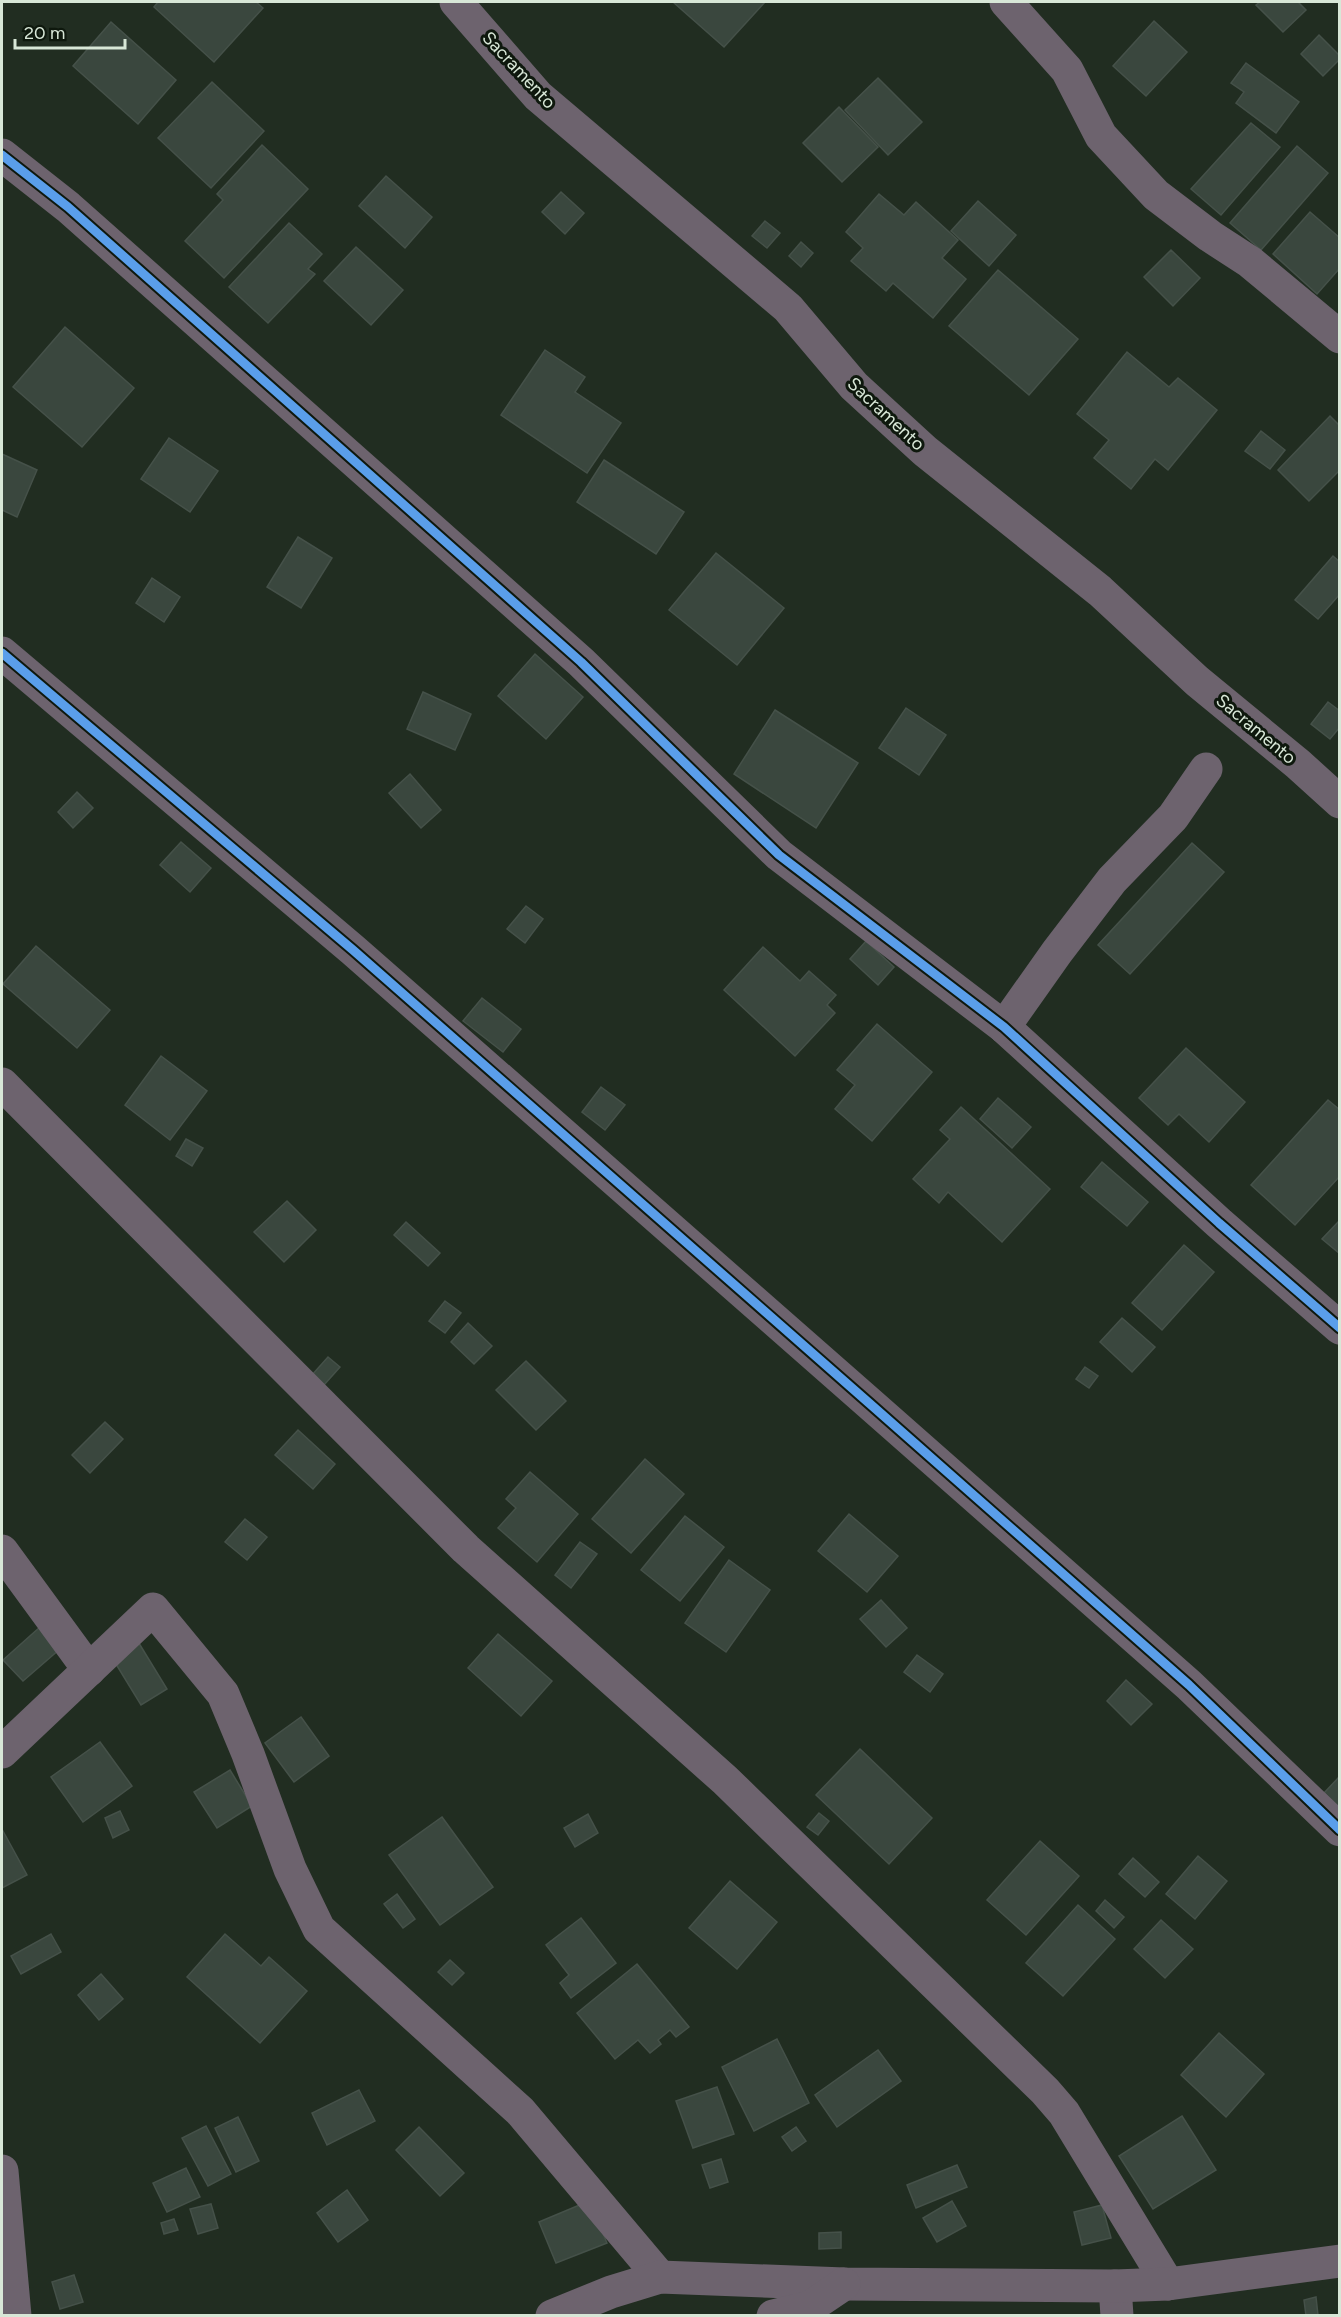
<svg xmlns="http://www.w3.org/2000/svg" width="1341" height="2317" viewBox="0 0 1341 2317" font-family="Figtree,sans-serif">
<rect width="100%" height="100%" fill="#212d21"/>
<g fill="#3a473e" stroke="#455149" stroke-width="1.5">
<path d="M 158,2 L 256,2 L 263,8 L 214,62 L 154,7 Z"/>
<path d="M 673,2 L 765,2 L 724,47 Z"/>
<path d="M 1260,2 L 1298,2 L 1306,10 L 1283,32 L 1256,5 Z"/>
<path d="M 1154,21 L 1187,52 L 1146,96 L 1113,66 Z"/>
<path d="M 111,22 L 176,80 L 138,124 L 73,66 Z"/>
<path d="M 1319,35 L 1340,56 L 1340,59 L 1323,76 L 1301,54 Z"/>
<path d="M 1246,63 L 1299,102 L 1276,133 L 1236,103 L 1244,92 L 1231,83 Z"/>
<path d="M 878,78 L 922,122 L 888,155 L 845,110 Z"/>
<path d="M 212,82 L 264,131 L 211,188 L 158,138 Z"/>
<path d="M 839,107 L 878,147 L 842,182 L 803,143 Z"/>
<path d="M 1251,123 L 1280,147 L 1221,215 L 1191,189 Z"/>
<path d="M 262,145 L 308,189 L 224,278 L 185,241 L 223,200 L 217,194 Z"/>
<path d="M 1297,146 L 1328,173 L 1261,250 L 1230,223 Z"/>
<path d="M 386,176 L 432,217 L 405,248 L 359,206 Z"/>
<path d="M 561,192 L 584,213 L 565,234 L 542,212 Z"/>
<path d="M 879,194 L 904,215 L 916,202 L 958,240 L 942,258 L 966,279 L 933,318 L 893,283 L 886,291 L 851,261 L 863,248 L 846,232 Z"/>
<path d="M 978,201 L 1016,235 L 989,266 L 951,231 Z"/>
<path d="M 1310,212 L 1340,238 L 1340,268 L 1317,294 L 1273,254 Z"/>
<path d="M 765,221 L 780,233 L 767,248 L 752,236 Z"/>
<path d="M 289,223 L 322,254 L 308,269 L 315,274 L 268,323 L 229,287 Z"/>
<path d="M 801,242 L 813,253 L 801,267 L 789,256 Z"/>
<path d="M 356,247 L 403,290 L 371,325 L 324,281 Z"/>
<path d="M 1171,250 L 1200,278 L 1173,306 L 1144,277 Z"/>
<path d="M 998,270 L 1078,339 L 1029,395 L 949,326 Z"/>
<path d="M 65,327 L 134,388 L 82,447 L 13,387 Z"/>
<path d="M 545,350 L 585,377 L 575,392 L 621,423 L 587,473 L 501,415 Z"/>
<path d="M 1127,352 L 1169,387 L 1178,378 L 1217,410 L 1168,470 L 1155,459 L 1131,489 L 1094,458 L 1109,440 L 1077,414 Z"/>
<path d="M 1330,416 L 1340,426 L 1340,470 L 1309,501 L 1278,470 Z"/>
<path d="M 1261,431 L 1285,450 L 1270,469 L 1245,451 Z"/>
<path d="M 169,438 L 218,471 L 190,512 L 141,479 Z"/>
<path d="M 2,454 L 37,470 L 17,517 L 2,510 Z"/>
<path d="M 604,460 L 684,512 L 656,554 L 577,502 Z"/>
<path d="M 298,537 L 332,558 L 301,608 L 267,587 Z"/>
<path d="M 716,553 L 784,608 L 737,665 L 669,610 Z"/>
<path d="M 1333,556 L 1340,562 L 1340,594 L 1318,619 L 1295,600 Z"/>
<path d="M 152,578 L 180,597 L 164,622 L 136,603 Z"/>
<path d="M 535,654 L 583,697 L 546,739 L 498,696 Z"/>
<path d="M 423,692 L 471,714 L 455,750 L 407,729 Z"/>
<path d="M 1328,702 L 1340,711 L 1340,727 L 1330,739 L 1311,724 Z"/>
<path d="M 906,708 L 946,735 L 919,775 L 879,748 Z"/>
<path d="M 775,710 L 858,763 L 816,828 L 734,774 Z"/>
<path d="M 410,774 L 441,810 L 421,828 L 389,793 Z"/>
<path d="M 77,792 L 93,808 L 73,828 L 58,812 Z"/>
<path d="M 181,842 L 211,868 L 190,892 L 160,865 Z"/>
<path d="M 1192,843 L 1224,872 L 1130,974 L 1098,945 Z"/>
<path d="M 526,906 L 543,919 L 525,943 L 507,929 Z"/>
<path d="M 866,941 L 894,967 L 878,985 L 850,959 Z"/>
<path d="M 36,946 L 110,1010 L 77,1048 L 3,984 Z"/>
<path d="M 763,947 L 800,981 L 809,971 L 836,995 L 827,1005 L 835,1013 L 795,1056 L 724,990 Z"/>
<path d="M 482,998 L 521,1029 L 503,1052 L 463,1021 Z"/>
<path d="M 877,1024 L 932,1072 L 872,1141 L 835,1109 L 855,1085 L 837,1070 Z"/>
<path d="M 1186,1048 L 1245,1102 L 1209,1142 L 1179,1114 L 1168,1125 L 1139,1098 Z"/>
<path d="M 161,1056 L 207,1091 L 170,1140 L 125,1105 Z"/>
<path d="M 601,1087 L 625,1105 L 605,1130 L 582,1112 Z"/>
<path d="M 998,1098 L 1031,1127 L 1012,1148 L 980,1119 Z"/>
<path d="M 1328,1100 L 1340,1110 L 1340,1176 L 1295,1225 L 1251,1185 Z"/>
<path d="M 961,1107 L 1050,1189 L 1002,1242 L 948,1192 L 939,1203 L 913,1179 L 950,1139 L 940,1130 Z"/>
<path d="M 186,1139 L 203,1148 L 192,1166 L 176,1156 Z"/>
<path d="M 1102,1162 L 1148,1202 L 1127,1226 L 1081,1187 Z"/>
<path d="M 287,1201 L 316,1230 L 284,1262 L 254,1232 Z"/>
<path d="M 1339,1221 L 1340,1221 L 1340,1254 L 1322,1239 Z"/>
<path d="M 406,1222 L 440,1253 L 428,1266 L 394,1235 Z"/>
<path d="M 1184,1245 L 1214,1272 L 1162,1330 L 1132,1303 Z"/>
<path d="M 445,1301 L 461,1313 L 445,1333 L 429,1321 Z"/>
<path d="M 1122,1318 L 1155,1347 L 1132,1372 L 1100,1342 Z"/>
<path d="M 468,1323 L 492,1346 L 474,1364 L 451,1342 Z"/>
<path d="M 328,1357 L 340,1367 L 324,1385 L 312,1375 Z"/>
<path d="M 526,1361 L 566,1401 L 536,1430 L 496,1390 Z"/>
<path d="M 1085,1367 L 1098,1376 L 1089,1388 L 1076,1379 Z"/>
<path d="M 105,1422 L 123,1439 L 90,1473 L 72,1455 Z"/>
<path d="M 298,1430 L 335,1464 L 313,1489 L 275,1455 Z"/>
<path d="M 645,1459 L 684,1494 L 631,1553 L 592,1519 Z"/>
<path d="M 530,1472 L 578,1514 L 537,1562 L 498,1528 L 516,1508 L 506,1499 Z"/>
<path d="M 849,1514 L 898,1556 L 867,1592 L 818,1551 Z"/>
<path d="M 685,1516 L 724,1547 L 680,1601 L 641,1570 Z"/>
<path d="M 245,1519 L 267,1537 L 247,1560 L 225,1542 Z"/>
<path d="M 580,1542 L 597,1554 L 571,1588 L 555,1575 Z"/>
<path d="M 729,1560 L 770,1590 L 726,1652 L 685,1623 Z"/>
<path d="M 881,1600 L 907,1628 L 886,1647 L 860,1619 Z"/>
<path d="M 40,1627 L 60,1649 L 23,1681 L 3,1660 Z"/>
<path d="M 498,1634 L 552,1681 L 521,1716 L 468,1668 Z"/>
<path d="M 137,1640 L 167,1689 L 141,1705 L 111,1656 Z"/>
<path d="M 917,1655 L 943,1674 L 930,1692 L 904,1672 Z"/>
<path d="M 1126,1680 L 1152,1704 L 1131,1725 L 1107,1701 Z"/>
<path d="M 301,1717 L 329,1756 L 294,1782 L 265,1743 Z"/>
<path d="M 100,1742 L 132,1786 L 83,1822 L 51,1777 Z"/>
<path d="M 860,1749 L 932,1818 L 889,1864 L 816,1795 Z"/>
<path d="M 230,1770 L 252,1806 L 217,1828 L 194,1792 Z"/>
<path d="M 1340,1776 L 1340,1808 L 1324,1793 Z"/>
<path d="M 120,1811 L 129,1830 L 113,1838 L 105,1818 Z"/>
<path d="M 819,1813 L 829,1821 L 818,1835 L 807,1827 Z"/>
<path d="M 588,1814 L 598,1833 L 575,1847 L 564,1828 Z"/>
<path d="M 442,1817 L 493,1887 L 440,1925 L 389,1855 Z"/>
<path d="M 3,1831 L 27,1875 L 2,1888 L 2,1832 Z"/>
<path d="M 1040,1841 L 1079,1876 L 1026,1935 L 987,1900 Z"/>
<path d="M 1198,1856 L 1227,1881 L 1195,1919 L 1166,1894 Z"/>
<path d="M 1133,1858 L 1159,1882 L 1145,1897 L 1119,1874 Z"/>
<path d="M 730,1881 L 777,1922 L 737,1969 L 689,1928 Z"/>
<path d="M 397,1894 L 415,1919 L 403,1928 L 384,1904 Z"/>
<path d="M 1105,1900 L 1124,1917 L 1114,1928 L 1096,1911 Z"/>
<path d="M 1078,1905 L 1115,1939 L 1063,1996 L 1026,1963 Z"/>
<path d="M 581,1918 L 616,1963 L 571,1998 L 560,1983 L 569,1975 L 546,1945 Z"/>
<path d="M 1161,1920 L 1193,1949 L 1165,1978 L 1134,1949 Z"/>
<path d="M 51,1934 L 61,1952 L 21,1974 L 11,1956 Z"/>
<path d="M 225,1934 L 261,1966 L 269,1957 L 307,1991 L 260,2043 L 187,1977 Z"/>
<path d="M 450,1960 L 464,1973 L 452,1985 L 438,1972 Z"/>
<path d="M 637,1964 L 689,2027 L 676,2037 L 670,2030 L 658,2040 L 661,2044 L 650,2053 L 638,2040 L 615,2059 L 577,2013 Z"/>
<path d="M 101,1974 L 123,1999 L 99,2020 L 78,1995 Z"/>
<path d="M 1219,2033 L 1264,2074 L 1226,2117 L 1181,2075 Z"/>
<path d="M 777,2039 L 809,2103 L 754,2131 L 722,2067 Z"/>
<path d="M 878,2050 L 901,2081 L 837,2127 L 815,2095 Z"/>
<path d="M 717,2087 L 734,2134 L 693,2148 L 676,2101 Z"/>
<path d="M 359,2090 L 375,2121 L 327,2145 L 312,2113 Z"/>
<path d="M 1182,2116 L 1216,2170 L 1153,2209 L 1119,2156 Z"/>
<path d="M 238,2117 L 259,2161 L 236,2172 L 215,2128 Z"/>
<path d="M 206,2126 L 231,2174 L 208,2186 L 182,2138 Z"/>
<path d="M 419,2127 L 464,2173 L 440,2196 L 396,2150 Z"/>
<path d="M 796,2127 L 806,2141 L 792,2151 L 782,2137 Z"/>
<path d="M 721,2159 L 728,2182 L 710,2188 L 702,2165 Z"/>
<path d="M 957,2165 L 967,2187 L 916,2208 L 907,2185 Z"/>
<path d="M 186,2168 L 200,2197 L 167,2212 L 153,2183 Z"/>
<path d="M 347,2190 L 368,2220 L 338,2242 L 317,2213 Z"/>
<path d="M 589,2201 L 607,2243 L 556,2263 L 539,2222 Z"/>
<path d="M 952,2201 L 966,2226 L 937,2242 L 923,2218 Z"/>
<path d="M 211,2204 L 218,2228 L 198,2234 L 190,2209 Z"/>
<path d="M 1102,2205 L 1111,2238 L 1082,2245 L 1074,2212 Z"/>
<path d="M 174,2219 L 178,2230 L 164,2234 L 161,2223 Z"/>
<path d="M 841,2232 L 841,2248 L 819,2249 L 819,2233 Z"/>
<path d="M 74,2275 L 83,2302 L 60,2309 L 52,2282 Z"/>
<path d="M 1316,2297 L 1318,2315 L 1306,2316 L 1304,2300 Z"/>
</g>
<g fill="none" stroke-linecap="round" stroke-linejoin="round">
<g stroke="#6d636e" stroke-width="33">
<path d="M 456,2 L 538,96 L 788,308 L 854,386 L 925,451 L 1100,591 L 1197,681 L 1298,764 L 1340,802"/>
<path d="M 1006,2 L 1067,70 L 1101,136 L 1156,195 L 1210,236 L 1250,262 L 1340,337"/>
<path d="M 2,155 L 68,207 L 581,662 L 779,855 L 1004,1027 L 1219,1223 L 1340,1328"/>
<path d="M 2,653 L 353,950 L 869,1403 L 1189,1685 L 1340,1830"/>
<path d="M 1004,1027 L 1057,952 L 1112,880 L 1173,817 L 1206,769"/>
<path d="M 2,1084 L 466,1549 L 725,1780 L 1045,2091 L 1064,2113 L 1168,2284"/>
<path d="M 2,1551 L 89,1670"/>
<path d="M 2,1752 L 153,1609 L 223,1694 L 248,1754 L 290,1869 L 319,1929 L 520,2111 L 660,2277"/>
<path d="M 2,2171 L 15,2316"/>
<path d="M 1115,2286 L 1117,2316"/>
<path d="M 552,2316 L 611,2292 L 660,2277 L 844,2284 L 1115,2286 L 1168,2284 L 1340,2261"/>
<path d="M 773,2316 L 810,2307 L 844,2284"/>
</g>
<defs>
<g id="cycleway">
<path d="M 2,155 L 68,207 L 581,662 L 779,855 L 1004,1027 L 1219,1223 L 1340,1328"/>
<path d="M 2,653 L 353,950 L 869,1403 L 1189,1685 L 1340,1830"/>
</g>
</defs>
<use href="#cycleway" stroke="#0e180d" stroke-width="13"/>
<use href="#cycleway" stroke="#5a9eea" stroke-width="9"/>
</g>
<g text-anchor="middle" stroke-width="6" stroke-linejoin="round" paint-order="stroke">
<g font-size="18" fill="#d8e7d7" stroke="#0e180d">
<text transform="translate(519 70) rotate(47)" y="6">Sacramento</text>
<text transform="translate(886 414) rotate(43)" y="6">Sacramento</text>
<text transform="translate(1256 729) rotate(40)" y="6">Sacramento</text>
</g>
</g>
<rect width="1341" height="2317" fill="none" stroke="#d8e7d7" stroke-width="6"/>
<path d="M15 39v9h110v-9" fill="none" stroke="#d8e7d7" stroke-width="3"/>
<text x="24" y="39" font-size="18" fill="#d8e7d7" stroke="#0e180d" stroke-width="4.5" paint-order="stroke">20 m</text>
</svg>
